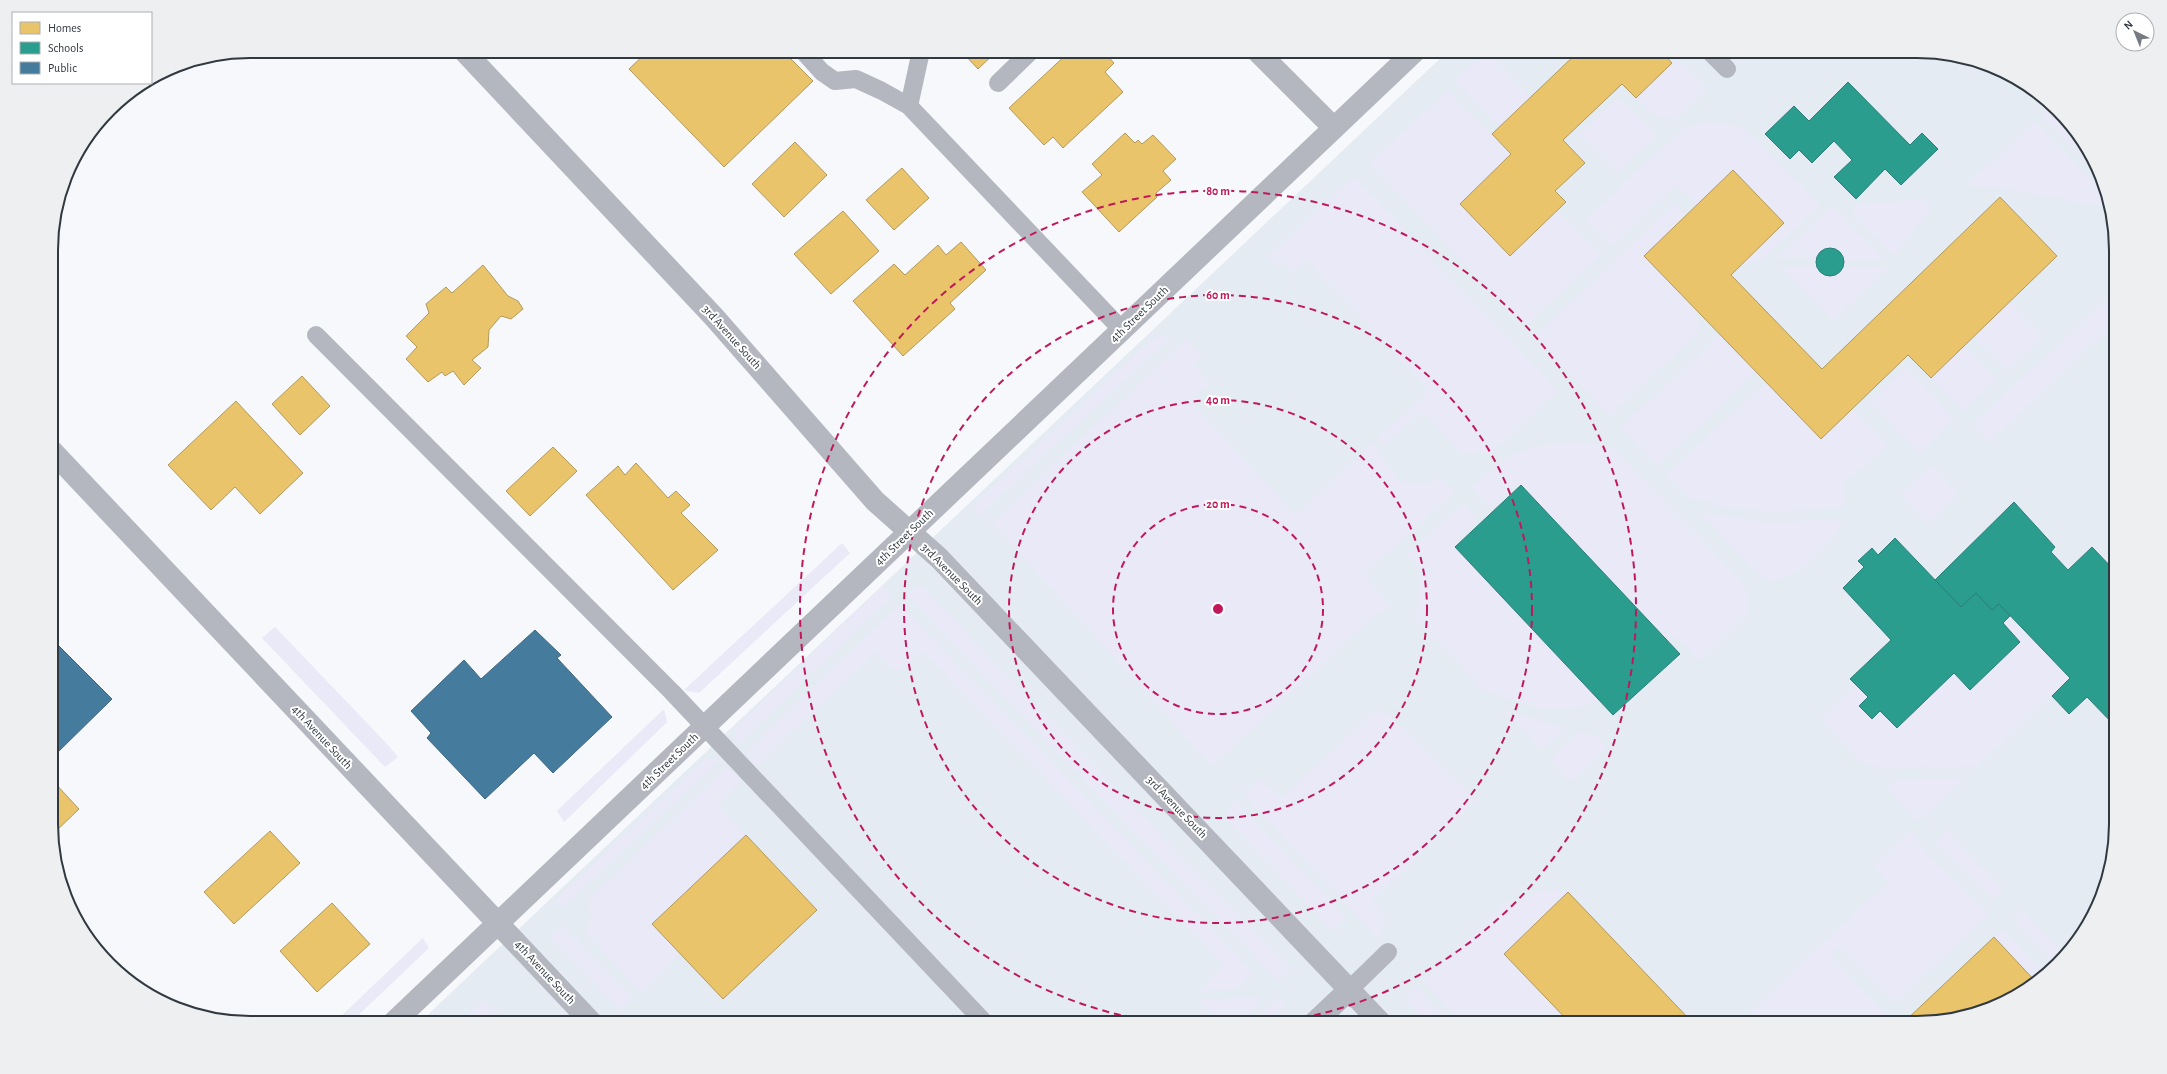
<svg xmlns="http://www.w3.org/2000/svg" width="2167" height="1074" viewBox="0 0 2167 1074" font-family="'Alegreya Sans',sans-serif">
<rect width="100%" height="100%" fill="#f6f8fb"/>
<path fill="#e4ebf3" d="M 1448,51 L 1917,51 L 1956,55 L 2005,71 L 2038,92 L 2075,129 L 2101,174 L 2114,224 L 2116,825 L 2109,876 L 2096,912 L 2067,955 L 2028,989 L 1981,1012 L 1930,1023 L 419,1023 Z"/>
<g fill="#e9e9f8">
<path d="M 1487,51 L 1531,98 L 1500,127 L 1455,81 Z"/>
<path d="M 1678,59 L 1707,90 L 1674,119 L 1658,118 L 1636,98 Z"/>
<path d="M 1447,91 L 1511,154 L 1460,204 L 1510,256 L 1557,211 L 1601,255 L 1525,326 L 1369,164 Z"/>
<path d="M 1618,97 L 1657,136 L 1617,172 L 1579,134 Z"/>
<path d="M 2051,105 C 2072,128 2095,152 2103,182 L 2041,115 Z"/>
<path d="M 1711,122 L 1741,127 L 1752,136 L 1820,205 L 1761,261 L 1742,264 L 1784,223 L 1733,170 L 1697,205 L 1677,185 L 1612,246 L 1586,220 L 1677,133 L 1686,127 Z"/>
<path d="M 2035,122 L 2107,197 L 2110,208 L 1986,185 L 1964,186 Z"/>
<path d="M 1354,176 L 1558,391 L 1490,454 L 1461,453 L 1422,411 L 1384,446 L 1377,439 L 1429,390 L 1307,260 L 1293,273 L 1282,263 L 1276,267 L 1267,257 Z"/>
<path d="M 1925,198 L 1932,207 L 1897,253 L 1894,254 L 1887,250 L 1853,215 L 1856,205 Z"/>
<path d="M 1674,204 L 1686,215 L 1644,256 L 1696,310 L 1699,332 L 1609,416 L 1535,336 Z"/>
<path d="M 1832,206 L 1885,260 L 1843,261 L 1838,250 C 1829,245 1820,248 1816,258 L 1776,258 Z"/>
<path d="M 1816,266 C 1821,279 1835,277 1842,268 L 1889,268 L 1833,321 L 1780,267 Z"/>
<path d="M 2115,291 L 2115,323 L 1989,442 L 1972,425 Z"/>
<path d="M 2010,301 L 2043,337 L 2007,371 L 1974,336 Z"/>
<path d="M 1720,335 L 1756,372 L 1657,466 L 1620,427 Z"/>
<path d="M 1161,336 L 1170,338 L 979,516 L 975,503 L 1154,337 Z"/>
<path d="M 1186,339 L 1202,357 L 1194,365 L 1210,383 L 1193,398 L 1195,408 L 1295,514 L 1372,443 L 1398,479 L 1415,485 L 1442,479 L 1455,492 L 1365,574 L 1395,611 L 1390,608 L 1380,611 L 1212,766 L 992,523 Z"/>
<path d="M 1964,346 L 1997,380 L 1963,411 L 1931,378 Z"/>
<path d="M 1906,367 L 1955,419 L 1919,454 L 1869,402 Z"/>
<path d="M 1766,382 L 1821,439 L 1852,409 L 1888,446 L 1843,483 L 1845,507 L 1793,511 L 1761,511 L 1731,508 L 1689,498 L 1666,475 Z"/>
<path d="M 1582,442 L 1615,449 L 1743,583 L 1749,600 L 1748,613 L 1700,661 L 1675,635 L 1669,640 L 1518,482 L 1490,508 L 1471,488 C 1481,479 1491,469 1502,461 C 1524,446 1556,442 1582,442 Z"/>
<path d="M 1932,465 L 1959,494 L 1929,523 L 1900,495 Z"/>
<path d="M 1463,503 L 1478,519 L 1452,544 L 1600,700 L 1579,707 L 1546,710 L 1483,690 L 1415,618 L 1421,571 L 1406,555 Z"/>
<path d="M 1700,513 L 1769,522 L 1835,519 L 1842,526 C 1819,551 1804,578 1767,580 L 1753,569 Z"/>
<path d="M 842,543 L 850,553 L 699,693 L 684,690 Z"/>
<path d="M 921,585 L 1291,970 L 1278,981 L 908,597 L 908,592 Z"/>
<path d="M 882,587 L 892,596 L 737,745 L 735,728 Z"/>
<path d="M 900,604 L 1253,972 L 1235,989 L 1198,991 L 1224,966 L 923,651 L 899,671 L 893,670 L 876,652 L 757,766 L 745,752 Z"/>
<path d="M 2010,616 L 2070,678 L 1977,767 L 1882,768 L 1869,766 L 1860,761 L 1820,718 L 1856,685 L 1868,697 L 1859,706 L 1880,711 L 1897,728 L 1954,673 L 1970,689 L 2020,642 L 2003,623 Z"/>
<path d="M 275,627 L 387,744 L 398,757 L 385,767 L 262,638 Z"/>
<path d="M 664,709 L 667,722 L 564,822 L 557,811 Z"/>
<path d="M 1503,710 L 1566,728 L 1542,750 Z"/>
<path d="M 1378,711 L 1386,713 L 1394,720 L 1477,800 L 1372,900 L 1385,916 L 1384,928 L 1377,937 L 1243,794 L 1260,779 L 1281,799 L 1371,713 Z"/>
<path d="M 1579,732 L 1602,738 L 1605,750 L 1571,782 L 1550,759 Z"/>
<path d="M 705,759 L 720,760 L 563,907 L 555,900 Z"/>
<path d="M 727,767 L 742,781 L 718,804 L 746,835 L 652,923 L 680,954 L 641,993 L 585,931 L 591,917 L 588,900 Z"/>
<path d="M 1966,778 L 1925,817 L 1915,819 L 1887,788 L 1897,779 Z"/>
<path d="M 1234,799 L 1346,918 L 1332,931 L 1226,818 Z"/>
<path d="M 1947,830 L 2003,890 L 1993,900 L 1934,842 Z"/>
<path d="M 1911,831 L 1925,852 L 1989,915 L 1895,1004 L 1838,946 L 1830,955 L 1888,1016 L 1882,1023 L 1738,1023 L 1888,882 L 1873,865 Z"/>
<path d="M 1557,889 L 1570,893 L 1504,954 L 1570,1023 L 1461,1023 L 1423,981 L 1506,902 L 1517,904 L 1533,893 Z"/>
<path d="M 2022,910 L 2066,956 L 2056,965 L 2013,919 Z"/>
<path d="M 563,925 L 633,998 L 620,1011 L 550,938 Z"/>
<path d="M 2003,929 L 2045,974 L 2036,982 L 1994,937 Z"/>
<path d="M 423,938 L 429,948 L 350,1023 L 334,1023 Z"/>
<path d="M 1416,986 L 1449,1023 L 1426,1023 L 1404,998 Z"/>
<path d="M 1255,997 L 1260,1003 L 1240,1023 L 1212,1023 L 1214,1021 L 1212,1018 L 1214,1016 L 1199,1000 Z"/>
<path d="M 1279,998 L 1286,1005 L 1267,1023 L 1253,1023 Z"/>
<path d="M 483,999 L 506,1023 L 458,1023 Z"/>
</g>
<g fill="#e9c46a" stroke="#b29a5d">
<path d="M 648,51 L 783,51 L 813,81 L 724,167 L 629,69 Z"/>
<path d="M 961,51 L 997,51 L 978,69 Z"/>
<path d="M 1070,51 L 1103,51 L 1114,63 L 1105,72 L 1123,92 L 1063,148 L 1053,137 L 1044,145 L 1009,108 Z"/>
<path d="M 1579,51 L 1661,51 L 1672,63 L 1636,98 L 1622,84 L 1563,140 L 1585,163 L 1555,191 L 1566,202 L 1510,256 L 1460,204 L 1511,154 L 1492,134 Z"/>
<path d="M 1125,133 L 1135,143 L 1138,140 L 1142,144 L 1153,135 L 1176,159 L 1163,171 L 1171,180 L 1156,193 L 1157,197 L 1119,232 L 1082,192 L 1102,175 L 1092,164 Z"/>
<path d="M 795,142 L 827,175 L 784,217 L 752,184 Z"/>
<path d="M 902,168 L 929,198 L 894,230 L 866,200 Z"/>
<path d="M 1733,170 L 1784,223 L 1731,275 L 1822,369 L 2000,197 L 2057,256 L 1931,378 L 1908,355 L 1821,439 L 1644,256 Z"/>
<path d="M 843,211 L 879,251 L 831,294 L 794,254 Z"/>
<path d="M 961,242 L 986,270 L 950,303 L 955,309 L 903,356 L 853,301 L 894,264 L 905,275 L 938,245 L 946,255 Z"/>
<path d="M 483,265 L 508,296 L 518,301 L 523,309 L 511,319 L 501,316 L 489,330 L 488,347 L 472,360 L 481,368 L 464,385 L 453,371 L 445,376 L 442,372 L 428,382 L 406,359 L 417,347 L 406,336 L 429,313 L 426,304 L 446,287 L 452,293 Z"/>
<path d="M 302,376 L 330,406 L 300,435 L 272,404 Z"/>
<path d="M 236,401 L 303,473 L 260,514 L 235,487 L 211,510 L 168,465 Z"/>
<path d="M 553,447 L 577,471 L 530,516 L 506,491 Z"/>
<path d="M 636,463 L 668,498 L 676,491 L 690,505 L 681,513 L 718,550 L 673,590 L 586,495 L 618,466 L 625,475 Z"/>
<path d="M 53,781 L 79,809 L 53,834 Z"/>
<path d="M 270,831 L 300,863 L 234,924 L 204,892 Z"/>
<path d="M 746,835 L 817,910 L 723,999 L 652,924 Z"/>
<path d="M 1568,892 L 1693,1023 L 1570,1023 L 1504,954 Z"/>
<path d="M 332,903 L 370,944 L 317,992 L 280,951 Z"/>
<path d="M 1994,937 L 2036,982 L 2028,989 L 1981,1012 L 1930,1023 L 1903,1023 Z"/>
</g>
<g fill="#2a9d8f" stroke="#2c7f77">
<path d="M 1848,82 L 1910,145 L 1922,133 L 1938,149 L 1901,185 L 1885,169 L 1856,199 L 1834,177 L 1852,160 L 1834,141 L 1812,163 L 1799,150 L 1790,159 L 1765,134 L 1794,106 L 1809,121 Z"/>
<circle cx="1830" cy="262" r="14"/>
<path d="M 1521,485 L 1680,654 L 1613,715 L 1455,547 Z"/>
<path d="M 2014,502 L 2055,547 L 2051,552 L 2068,570 L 2092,547 L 2115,571 L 2116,727 L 2087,697 L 2069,714 L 2052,696 L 2070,678 L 1999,604 L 1992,610 L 1976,593 L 1961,607 L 1935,580 Z"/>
<path d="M 1895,538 L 1961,607 L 1976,593 L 1992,610 L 1999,604 L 2010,616 L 2003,623 L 2020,642 L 1970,690 L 1954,673 L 1897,728 L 1880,711 L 1872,719 L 1859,706 L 1868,697 L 1850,679 L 1891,640 L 1843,588 L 1864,567 L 1858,561 L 1872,548 L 1878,555 Z"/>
</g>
<g fill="#457b9d" stroke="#3f6781">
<path d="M 535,630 L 561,655 L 557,658 L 612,717 L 553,773 L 534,753 L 485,799 L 427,738 L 431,733 L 411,711 L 464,660 L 481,679 Z"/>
<path d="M 52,639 L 112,699 L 57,753 L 53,749 Z"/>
</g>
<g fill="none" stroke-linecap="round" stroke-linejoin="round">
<g stroke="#b4b7bf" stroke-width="18">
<path d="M 803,51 L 822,72 L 835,81 L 856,79 L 882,91 L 909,106 L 1122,330"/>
<path d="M 1709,51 L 1727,69"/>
<path d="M 998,83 L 1031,51"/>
<path d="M 909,106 L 921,51"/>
<path d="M 316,335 L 672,692 L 985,1023"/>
<path d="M 1349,990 L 1388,952"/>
</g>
<g stroke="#b4b7bf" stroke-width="22">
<path d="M 464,51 L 714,317 L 875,501 L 939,558 L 1381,1023"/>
<path d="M 1257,51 L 1334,128"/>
<path d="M 52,451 L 592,1023"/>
<path d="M 393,1023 L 1415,51"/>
<path d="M 1314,1023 L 1349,990"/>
</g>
</g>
<g fill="none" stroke="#c2185b" stroke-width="2" stroke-dasharray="7 5">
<circle cx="1218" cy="609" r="105"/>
<circle cx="1218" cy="609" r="209"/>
<circle cx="1218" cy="609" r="314"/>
<path d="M1156 1022A418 418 0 1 1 1280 1022"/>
</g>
<g text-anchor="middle" stroke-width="4" stroke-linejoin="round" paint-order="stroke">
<g font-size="12" fill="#303840" stroke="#fff">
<text transform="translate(1139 314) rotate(-44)" y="4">4th Street South</text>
<text transform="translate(732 337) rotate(48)" y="4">3rd Avenue South</text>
<text transform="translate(904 537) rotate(-44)" y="4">4th Street South</text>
<text transform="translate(952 574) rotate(45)" y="4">3rd Avenue South</text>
<text transform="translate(322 737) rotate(47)" y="4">4th Avenue South</text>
<text transform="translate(669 761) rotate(-44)" y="4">4th Street South</text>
<text transform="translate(1177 807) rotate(46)" y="4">3rd Avenue South</text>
<text transform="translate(545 972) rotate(47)" y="4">4th Avenue South</text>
</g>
</g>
<path d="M0 0H2167V1074H0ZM250 58H1917A192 192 0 0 1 2109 250V824A192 192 0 0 1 1917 1016H250A192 192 0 0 1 58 824V250A192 192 0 0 1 250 58Z" fill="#eeeff0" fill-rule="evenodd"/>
<path fill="none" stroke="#303840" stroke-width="2" d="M250 58H1917A192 192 0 0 1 2109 250V824A192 192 0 0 1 1917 1016H250A192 192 0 0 1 58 824V250A192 192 0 0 1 250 58Z"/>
<circle cx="1218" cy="609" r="6" fill="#c2185b" stroke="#fff" stroke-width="2"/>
<g font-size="12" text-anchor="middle" font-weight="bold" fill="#c2185b" stroke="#fff" stroke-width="4" stroke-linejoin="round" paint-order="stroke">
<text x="1218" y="195">80 m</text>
<text x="1218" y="299">60 m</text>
<text x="1218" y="404">40 m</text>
<text x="1218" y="508">20 m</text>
</g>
<rect x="12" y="12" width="140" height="72" fill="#ffffff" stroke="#acafb3"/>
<rect x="20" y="22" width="20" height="12" fill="#e9c46a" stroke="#acafb3"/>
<text x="48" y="32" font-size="12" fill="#303840">Homes</text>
<rect x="20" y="42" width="20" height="12" fill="#2a9d8f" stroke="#acafb3"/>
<text x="48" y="52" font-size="12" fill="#303840">Schools</text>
<rect x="20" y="62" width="20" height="12" fill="#457b9d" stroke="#acafb3"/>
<text x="48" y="72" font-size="12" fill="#303840">Public</text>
<g transform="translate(2135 32) rotate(317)"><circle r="19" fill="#ffffff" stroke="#acafb3"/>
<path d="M0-3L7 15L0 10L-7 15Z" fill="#757b81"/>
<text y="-6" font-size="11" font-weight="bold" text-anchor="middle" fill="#303840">N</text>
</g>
</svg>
